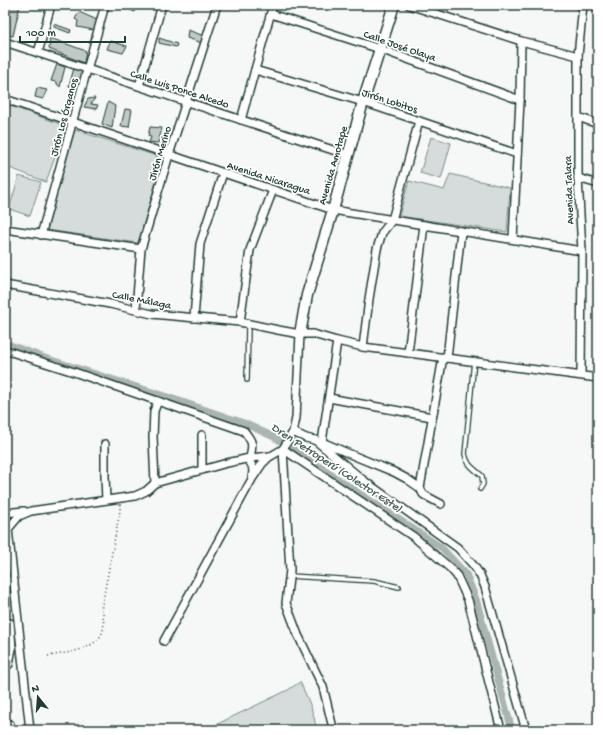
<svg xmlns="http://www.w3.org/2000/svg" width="603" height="735" viewBox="0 0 603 735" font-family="'Gochi Hand',sans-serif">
<rect width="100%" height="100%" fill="#f6f7f7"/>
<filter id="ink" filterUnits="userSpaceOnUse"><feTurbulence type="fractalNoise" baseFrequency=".025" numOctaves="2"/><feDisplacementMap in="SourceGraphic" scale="8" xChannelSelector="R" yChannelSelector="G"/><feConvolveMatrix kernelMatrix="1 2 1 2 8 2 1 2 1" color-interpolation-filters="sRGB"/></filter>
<g filter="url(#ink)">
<g fill="#d6dcdb" stroke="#7a8c88">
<path d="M 5,104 L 66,126 L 46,182 L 5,166 Z"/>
<path d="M 75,130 L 163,158 L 138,243 L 47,230 Z"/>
<path d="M 431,137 L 451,143 L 441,179 L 420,173 Z"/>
<path d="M 450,174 L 510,188 L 507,232 L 399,216 L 409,181 L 444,190 Z"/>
<path d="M 19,176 L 41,182 L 30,216 L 9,209 Z"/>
<path d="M 300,682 C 307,697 315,713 316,730 L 205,730 L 288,690 Z"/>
</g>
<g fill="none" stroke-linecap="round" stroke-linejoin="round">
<path stroke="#aab5b1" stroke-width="7" d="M 5,343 L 45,358 L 162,395 L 244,423 L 276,438 L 442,548 L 466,574 L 476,599 L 512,730"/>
</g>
<g fill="#c0c9c6" stroke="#1f3d34">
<path d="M 7,5 L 20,5 L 13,36 L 5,35 L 5,17 Z"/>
<path d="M 118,5 L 134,5 L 138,6 L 135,12 Z"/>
<path d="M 79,12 L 97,20 L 94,30 L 77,27 L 78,21 L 75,19 Z"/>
<path d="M 54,24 L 71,30 L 70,33 L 54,27 Z"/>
<path d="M 188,30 L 204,36 L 202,43 L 187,38 Z"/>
<path d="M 50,38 L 86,51 L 84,63 L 49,49 Z"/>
<path d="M 159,38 L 177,44 L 176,47 L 159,43 Z"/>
<path d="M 110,41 L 127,46 L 123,53 L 107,49 Z"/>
<path d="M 57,64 L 65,67 L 60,87 L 57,84 L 57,82 L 51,81 Z"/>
<path d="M 74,68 L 82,72 L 78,91 L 69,86 Z"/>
<path d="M 37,88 L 47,90 L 43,99 L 35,97 Z"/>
<path d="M 95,98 L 91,104 L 98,105 L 96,109 L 84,107 L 88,99 Z"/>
<path d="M 108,102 L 115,106 L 112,128 L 102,124 Z"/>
<path d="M 125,109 L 132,110 L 129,127 L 121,126 Z"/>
<path d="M 150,127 L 162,128 L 158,143 L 149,142 L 151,137 L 148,136 Z"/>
</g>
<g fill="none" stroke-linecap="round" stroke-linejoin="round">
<defs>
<g id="lane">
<path d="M 474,361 L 465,454 C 468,467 473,467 482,476 L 483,484 L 480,489"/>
<path d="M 247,380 L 248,325"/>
<path d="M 289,576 L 374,581 L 399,587"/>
</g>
<g id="street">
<path d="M 409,5 L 521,41 L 578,56"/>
<path d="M 271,14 L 380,49 L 520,100"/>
<path d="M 5,42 L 348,155"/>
<path d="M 38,53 L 51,5"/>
<path d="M 255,70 L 363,102 L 517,154"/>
<path d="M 139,86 L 162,5"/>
<path d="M 5,99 L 333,210 L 582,251"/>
<path d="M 578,117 L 598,124"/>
<path d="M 241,120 L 273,5"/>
<path d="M 578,178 L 598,184"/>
<path d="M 5,229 L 141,249"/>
<path d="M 41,235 L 105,5"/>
<path d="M 513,239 L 520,100 L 521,41"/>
<path d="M 5,285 L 110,304 L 152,314 L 240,322 L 278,330 L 300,334 L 313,334 L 337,341 L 363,347 L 598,378"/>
<path d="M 136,309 L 141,249 L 169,155 L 217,5"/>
<path d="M 194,318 L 200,244 L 223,173"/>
<path d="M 240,322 L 250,250 L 273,190"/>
<path d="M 363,347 L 369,299 L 377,249 L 382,233 L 392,220 L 419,121"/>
<path d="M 5,350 L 74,372 L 244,431 C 253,442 253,444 250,458"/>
<path d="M 408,353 L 424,225"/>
<path d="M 447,358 L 461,231"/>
<path d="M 581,375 L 582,251 L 578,178 L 578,56 L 583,5"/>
<path d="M 329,398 L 432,417"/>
<path d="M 293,432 L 306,438 L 322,442 L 357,457 L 394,472 L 407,479 L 420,488 L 423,494 L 426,496 L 441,504"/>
<path d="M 315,440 L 363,480 L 458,548 L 474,566 L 480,575 L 485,587 L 526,730"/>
<path d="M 322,442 L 337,341"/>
<path d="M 105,444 L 105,477 L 106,500"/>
<path d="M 283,449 L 414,537 L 450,568 L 457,576 L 468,600 L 474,623 L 501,730"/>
<path d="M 283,449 L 290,570 L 286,603 L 298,635 L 323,687 L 332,724 L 333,730"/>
<path d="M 247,459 C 253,465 254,469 252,477"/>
<path d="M 202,470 L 202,435"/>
<path d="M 155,483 L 153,437 L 154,411 L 158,401"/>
<path d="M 420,488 L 443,357"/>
<path d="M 5,511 L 8,529 L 30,730"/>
<path d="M 5,513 L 24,511"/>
<path d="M 8,529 L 19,516 L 31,511 L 135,496 L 146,491 L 155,483 L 227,463 L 250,458 L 271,456 L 283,449 L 293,432 L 296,418 L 300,334"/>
<path d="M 5,581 L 14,581"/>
<path d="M 164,641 L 252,479 L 262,464 L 270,456"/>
<path d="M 5,664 L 9,664 L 12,648 L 10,623"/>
<path d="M 5,724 L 10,724 L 10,730"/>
</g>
<g id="secondary">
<path d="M 596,5 L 598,6"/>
<path d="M 300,334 L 307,295 L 333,210 L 363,102 L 394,5"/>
</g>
</defs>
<use href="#lane" stroke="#1f3d34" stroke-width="6"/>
<use href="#street" stroke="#1f3d34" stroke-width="10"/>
<use href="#secondary" stroke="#1f3d34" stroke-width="13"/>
<path stroke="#1f3d34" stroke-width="1.5" stroke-dasharray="1 3" stroke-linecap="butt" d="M 48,656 C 64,653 94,651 102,633 C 105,626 103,618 103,611 L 101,610 L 120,511 L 120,504"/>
<use href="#lane" stroke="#fff" stroke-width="3.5"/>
<use href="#street" stroke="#fff" stroke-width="7"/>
<use href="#secondary" stroke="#fff" stroke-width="10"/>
</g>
</g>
<g text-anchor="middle" stroke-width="3.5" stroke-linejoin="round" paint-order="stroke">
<g font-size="11" fill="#1f3d34" stroke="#fff">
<text transform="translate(400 45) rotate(19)" y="4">Calle José Olaya</text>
<text transform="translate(180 88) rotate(18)" y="4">Calle Luis Ponce Alcedo</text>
<text transform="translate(390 100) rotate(18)" y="4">Jirón Lobitos</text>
<text transform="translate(63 117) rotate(-75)" y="4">Jirón Los Órganos</text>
<text transform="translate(159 153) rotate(-73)" y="4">Jirón Merino</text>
<text transform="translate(332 165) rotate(-74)" y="4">Avenida Amotape</text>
<text transform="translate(269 177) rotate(18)" y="4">Avenida Nicaragua</text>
<text transform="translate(568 190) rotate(-92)" y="4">Avenida Talara</text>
<text transform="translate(142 299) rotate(11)" y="4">Calle Málaga</text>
</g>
<g font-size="12" font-style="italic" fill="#49615a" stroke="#fff">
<text transform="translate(337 467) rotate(33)" y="4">Dren Petroperú (Colector Este)</text>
</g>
</g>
<rect width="603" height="735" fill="none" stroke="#fff" stroke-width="20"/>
<rect x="10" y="10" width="583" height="715" fill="none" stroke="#1f3d34" stroke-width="1.5" filter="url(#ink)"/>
<g transform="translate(38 697) rotate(343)" stroke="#ffffff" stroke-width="3" paint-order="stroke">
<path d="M0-3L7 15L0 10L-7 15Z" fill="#1f3d34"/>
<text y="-6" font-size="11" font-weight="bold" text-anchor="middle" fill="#1f3d34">N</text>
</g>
<path d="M20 36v6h105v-6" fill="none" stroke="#1f3d34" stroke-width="2"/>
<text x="26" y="36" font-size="12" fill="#1f3d34" stroke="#ffffff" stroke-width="3" paint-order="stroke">100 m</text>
</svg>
